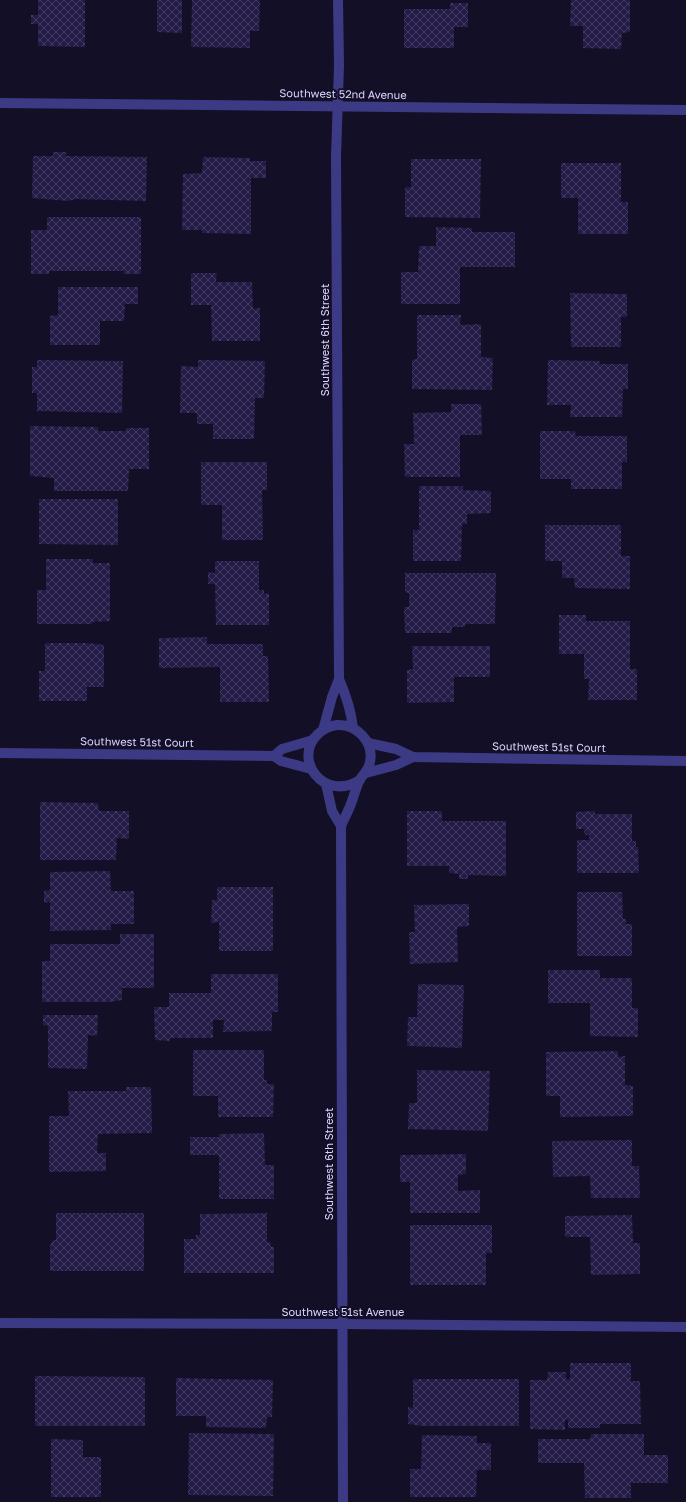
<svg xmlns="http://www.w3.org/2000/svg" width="686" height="1502" viewBox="0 0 686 1502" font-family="'Golos Text',sans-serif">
<defs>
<pattern id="building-cross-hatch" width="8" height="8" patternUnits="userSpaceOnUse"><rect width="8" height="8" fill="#241b47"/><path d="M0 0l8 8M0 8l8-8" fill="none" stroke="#433b63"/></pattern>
</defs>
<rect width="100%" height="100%" fill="#130f26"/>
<g fill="url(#building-cross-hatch)">
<path d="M 38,0 L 85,0 L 85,47 L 38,46 L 38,24 L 31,24 L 31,15 L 38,15 Z"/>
<path d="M 157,0 L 182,0 L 182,33 L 157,32 Z"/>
<path d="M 192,0 L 260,0 L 259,31 L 250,31 L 250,48 L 191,47 Z"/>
<path d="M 571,0 L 630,0 L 630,32 L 622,33 L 621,49 L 583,48 L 583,26 L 570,26 Z"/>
<path d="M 450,3 L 468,3 L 468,27 L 454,27 L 454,48 L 404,48 L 404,9 L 450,9 Z"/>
<path d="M 53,152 L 66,152 L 66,156 L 147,157 L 146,201 L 76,199 L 68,201 L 32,198 L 33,156 L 53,156 Z"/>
<path d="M 203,157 L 250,158 L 250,161 L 266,161 L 266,178 L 251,178 L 251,234 L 202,233 L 202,230 L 182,230 L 183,174 L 202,173 Z"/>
<path d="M 411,159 L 481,159 L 480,218 L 405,217 L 405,187 L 411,187 Z"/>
<path d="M 561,163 L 621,163 L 621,202 L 628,202 L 628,234 L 578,234 L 578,198 L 561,198 Z"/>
<path d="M 47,217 L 141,217 L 141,274 L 123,274 L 124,271 L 49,271 L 49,274 L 31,274 L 31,230 L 47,230 Z"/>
<path d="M 436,227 L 472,228 L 472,232 L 515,232 L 515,267 L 460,267 L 460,304 L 401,304 L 401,272 L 418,272 L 419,246 L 436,246 Z"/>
<path d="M 191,273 L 217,273 L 216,282 L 252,282 L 253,309 L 260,308 L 260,341 L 212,341 L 211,305 L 191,305 Z"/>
<path d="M 58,287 L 138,287 L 138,304 L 125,304 L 124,321 L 100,321 L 100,345 L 50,345 L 50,316 L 58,315 Z"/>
<path d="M 570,293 L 627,294 L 627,317 L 621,317 L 621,347 L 571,347 Z"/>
<path d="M 417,315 L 461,315 L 460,325 L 481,324 L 481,357 L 493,358 L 492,390 L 412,389 L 412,360 L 417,359 Z"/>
<path d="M 37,360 L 123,361 L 122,413 L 37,411 L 37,393 L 32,393 L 32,367 L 37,367 Z"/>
<path d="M 198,360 L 265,361 L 264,398 L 255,398 L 254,439 L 213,439 L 213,424 L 197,424 L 197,413 L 180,413 L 181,366 L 198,367 Z"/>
<path d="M 548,360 L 600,361 L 600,364 L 628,364 L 628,389 L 623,389 L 622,417 L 570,417 L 571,405 L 547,405 Z"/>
<path d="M 451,404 L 481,404 L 482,435 L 460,435 L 460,477 L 405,477 L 404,444 L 414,444 L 413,413 L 451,412 Z"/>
<path d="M 30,426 L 98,427 L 98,431 L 126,431 L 126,428 L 149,428 L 149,469 L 129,469 L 128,491 L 54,491 L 54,478 L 30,476 Z"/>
<path d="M 540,431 L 575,431 L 576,436 L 627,436 L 627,462 L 622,462 L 622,489 L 571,489 L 571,479 L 540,479 Z"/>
<path d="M 201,462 L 267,462 L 267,490 L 262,490 L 263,540 L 222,540 L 222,505 L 201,505 Z"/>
<path d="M 419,486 L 463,486 L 463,490 L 491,491 L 491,513 L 467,514 L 467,524 L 462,524 L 461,561 L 413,561 L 413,530 L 419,530 Z"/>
<path d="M 39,499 L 118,499 L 118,545 L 39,544 Z"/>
<path d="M 545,525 L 621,525 L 621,556 L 630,556 L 630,589 L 575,588 L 574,578 L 562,578 L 562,561 L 545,561 Z"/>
<path d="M 46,559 L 93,559 L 93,563 L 110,563 L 110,621 L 92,622 L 92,624 L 37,624 L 37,590 L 46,590 Z"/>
<path d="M 215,561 L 259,561 L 259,590 L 264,590 L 264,594 L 269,593 L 269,625 L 216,625 L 215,584 L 208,584 L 208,572 L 215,573 Z"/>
<path d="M 405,573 L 496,573 L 495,624 L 465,624 L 465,627 L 452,627 L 452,633 L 405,633 L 404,607 L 409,607 L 409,593 L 405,592 Z"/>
<path d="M 559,615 L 586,615 L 586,621 L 630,621 L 630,669 L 637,669 L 637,700 L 588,700 L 589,679 L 584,679 L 584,654 L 559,654 Z"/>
<path d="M 207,637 L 207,644 L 263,644 L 263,656 L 268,656 L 269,702 L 220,702 L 220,667 L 159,668 L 159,638 Z"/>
<path d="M 45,643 L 87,643 L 104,645 L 104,687 L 87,687 L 87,701 L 39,701 L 39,671 L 45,671 Z"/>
<path d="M 412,646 L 490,646 L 490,677 L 454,677 L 454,702 L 407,703 L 407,670 L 413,669 Z"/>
<path d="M 40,802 L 98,803 L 99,811 L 129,811 L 129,839 L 117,838 L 116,860 L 40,860 Z"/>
<path d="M 407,811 L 442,811 L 442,821 L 506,821 L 506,876 L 468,875 L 468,879 L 459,879 L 459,874 L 449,873 L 449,866 L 407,866 Z"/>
<path d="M 595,811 L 595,814 L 632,814 L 632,841 L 636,841 L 636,847 L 638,847 L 639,873 L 577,873 L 577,840 L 589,840 L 589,835 L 585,835 L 584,829 L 576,829 L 576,812 Z"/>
<path d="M 110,871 L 111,891 L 134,891 L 134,924 L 111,924 L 111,930 L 50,931 L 50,902 L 44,903 L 44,891 L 50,890 L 50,872 Z"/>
<path d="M 217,887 L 273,887 L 273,951 L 219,951 L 219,922 L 211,923 L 212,900 L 217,900 Z"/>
<path d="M 577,892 L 622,892 L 623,919 L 626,919 L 626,924 L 632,924 L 632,956 L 577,956 Z"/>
<path d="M 469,904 L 469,926 L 457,927 L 458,962 L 410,964 L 409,932 L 415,932 L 414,905 Z"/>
<path d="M 120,934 L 154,934 L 154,988 L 122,988 L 122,1000 L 110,1002 L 42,1002 L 42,961 L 50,961 L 50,944 L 120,944 Z"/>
<path d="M 548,970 L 600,970 L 600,978 L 632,978 L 632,1008 L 638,1008 L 638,1037 L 590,1036 L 590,1003 L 548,1003 Z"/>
<path d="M 211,974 L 278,974 L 278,1012 L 272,1012 L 272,1031 L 223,1032 L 224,1020 L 213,1020 L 213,1038 L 170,1038 L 170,1041 L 155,1040 L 154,1007 L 169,1007 L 169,993 L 211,993 Z"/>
<path d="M 418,984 L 464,985 L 462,1048 L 407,1046 L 408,1017 L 417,1017 Z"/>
<path d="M 43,1015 L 98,1015 L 97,1036 L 88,1035 L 87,1069 L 48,1068 L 48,1025 L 43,1026 Z"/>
<path d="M 193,1050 L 264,1050 L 264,1080 L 267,1080 L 267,1084 L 274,1084 L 273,1117 L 218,1117 L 218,1096 L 193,1096 Z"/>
<path d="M 618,1051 L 618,1057 L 625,1056 L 625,1085 L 633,1086 L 633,1116 L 560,1117 L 560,1096 L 546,1096 L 546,1052 Z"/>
<path d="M 417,1070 L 490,1071 L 488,1131 L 408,1129 L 409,1103 L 417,1103 Z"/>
<path d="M 126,1087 L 151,1087 L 152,1133 L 98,1134 L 97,1153 L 106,1153 L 106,1171 L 49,1172 L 49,1116 L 69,1116 L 68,1091 L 126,1091 Z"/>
<path d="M 264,1133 L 265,1165 L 274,1165 L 274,1199 L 219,1199 L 219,1155 L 190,1155 L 190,1137 L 219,1137 L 219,1134 Z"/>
<path d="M 632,1140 L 632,1166 L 639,1166 L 640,1198 L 591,1198 L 590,1176 L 553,1177 L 552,1141 Z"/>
<path d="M 466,1154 L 466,1174 L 458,1175 L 458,1191 L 480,1190 L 480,1213 L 410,1213 L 410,1182 L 400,1182 L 400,1155 Z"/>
<path d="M 56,1213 L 144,1213 L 144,1271 L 50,1271 L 50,1246 L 53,1240 L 56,1240 Z"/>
<path d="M 267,1213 L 267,1242 L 271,1243 L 271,1247 L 274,1247 L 274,1273 L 184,1273 L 184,1239 L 196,1239 L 196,1235 L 200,1235 L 200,1214 Z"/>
<path d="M 632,1215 L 633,1243 L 640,1243 L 640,1274 L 591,1275 L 590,1237 L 565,1237 L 565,1216 Z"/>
<path d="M 410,1225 L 492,1225 L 492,1253 L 486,1253 L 486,1285 L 410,1285 Z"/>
<path d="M 570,1363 L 631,1363 L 631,1381 L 640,1381 L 641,1424 L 600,1424 L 600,1428 L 568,1428 L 568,1420 L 565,1420 L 565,1430 L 530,1429 L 530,1380 L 547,1380 L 548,1372 L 566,1372 L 566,1379 L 570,1379 Z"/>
<path d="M 35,1376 L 145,1377 L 145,1426 L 35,1426 Z"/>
<path d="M 176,1378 L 273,1380 L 272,1417 L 267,1417 L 266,1428 L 206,1427 L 206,1416 L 176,1416 Z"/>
<path d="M 413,1379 L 519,1379 L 519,1426 L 422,1426 L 408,1424 L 408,1407 L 413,1408 Z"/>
<path d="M 189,1433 L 274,1434 L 273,1496 L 188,1495 Z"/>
<path d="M 591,1434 L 644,1434 L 644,1455 L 668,1455 L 668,1483 L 631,1483 L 631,1498 L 585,1498 L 584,1463 L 538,1463 L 538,1439 L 590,1439 Z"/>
<path d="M 422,1435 L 477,1436 L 477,1443 L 491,1443 L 491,1470 L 477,1470 L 476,1497 L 410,1497 L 410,1469 L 421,1469 Z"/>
<path d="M 51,1439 L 83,1440 L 83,1457 L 101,1457 L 101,1497 L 51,1497 Z"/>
</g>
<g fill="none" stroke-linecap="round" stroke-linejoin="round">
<g stroke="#3d3a85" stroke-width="10">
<path d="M 0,103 L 686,110"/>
<path d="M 339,679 C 346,695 351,710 353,728"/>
<path d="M 323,730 L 332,697 L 339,679 L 336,157 L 339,65 L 338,0"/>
<path d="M 368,743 L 396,749 L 413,757 L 686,761"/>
<path d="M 0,753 L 274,756 L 281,761 L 311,769"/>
<path d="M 274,756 L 282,749 L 313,740"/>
<path d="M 366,773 L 396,765 L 413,757"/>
<path d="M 326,784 L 332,811 L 341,826"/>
<path d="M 0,1323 L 342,1324 L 686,1327"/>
<path d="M 343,1502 L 341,826 C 345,817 350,808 353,798 C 355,792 357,786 359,781 C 363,774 369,770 370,762 C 374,742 357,724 337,725 C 329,726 323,729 318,734 C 292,758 323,803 360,780"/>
</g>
</g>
<g text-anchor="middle" stroke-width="4" stroke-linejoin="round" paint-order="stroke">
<g font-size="11" fill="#d9d4ff" stroke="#130f26">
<text transform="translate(343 94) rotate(1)" y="4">Southwest 52nd Avenue</text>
<text transform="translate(325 340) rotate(-90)" y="4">Southwest 6th Street</text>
<text transform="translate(137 742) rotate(1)" y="4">Southwest 51st Court</text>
<text transform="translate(549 747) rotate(1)" y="4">Southwest 51st Court</text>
<text transform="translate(329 1164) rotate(-90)" y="4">Southwest 6th Street</text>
<text x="343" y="1316">Southwest 51st Avenue</text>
</g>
</g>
</svg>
